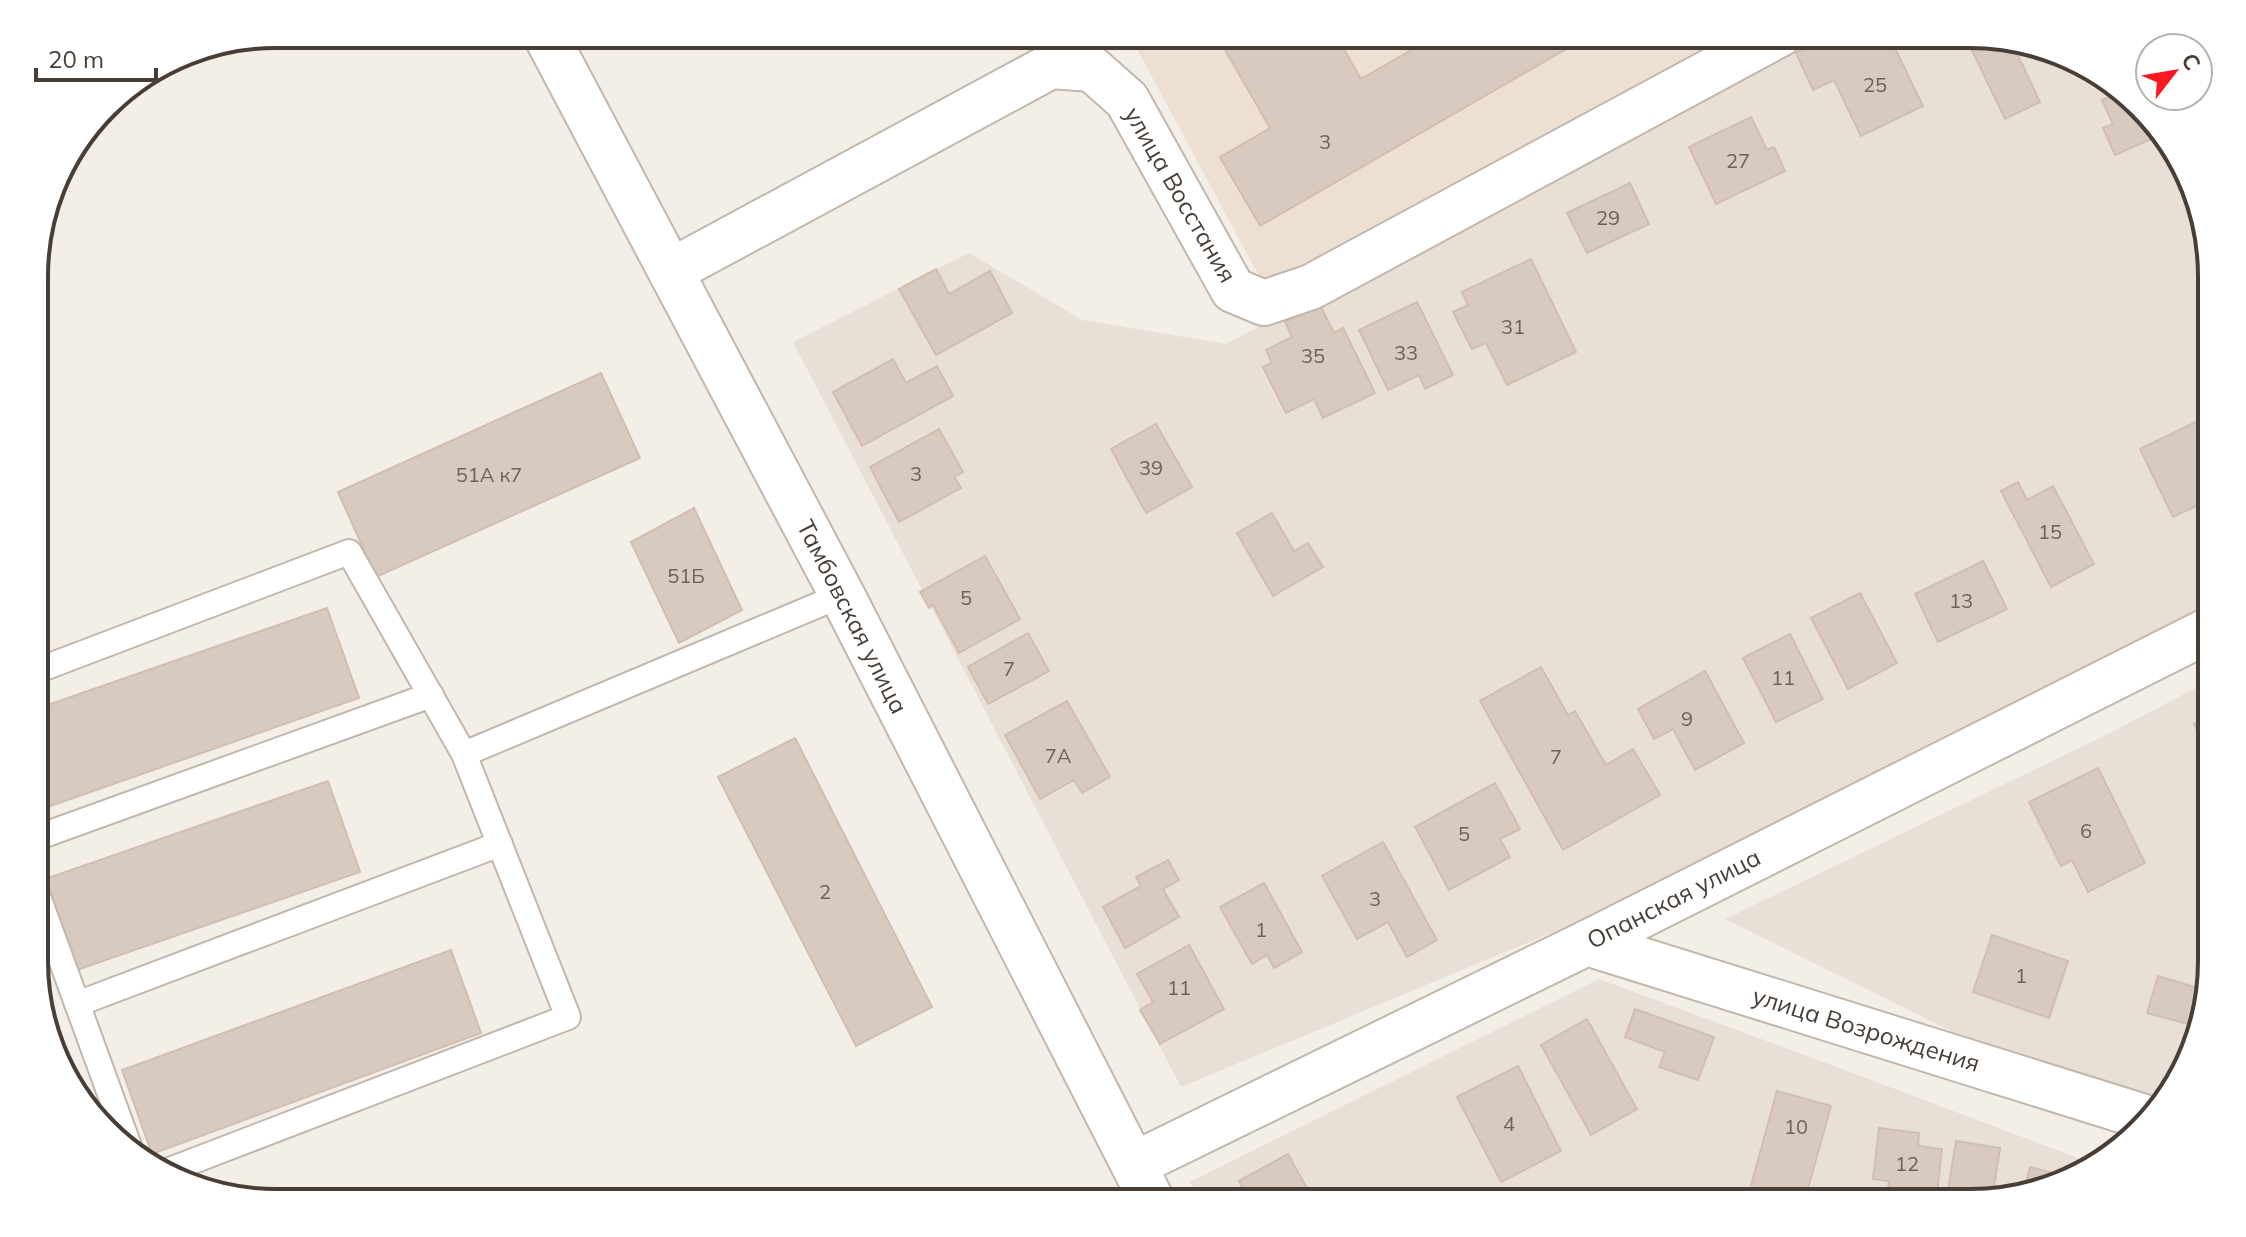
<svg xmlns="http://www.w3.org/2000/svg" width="2246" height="1237" viewBox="0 0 2246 1237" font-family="Mulish,sans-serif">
<rect width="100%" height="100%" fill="#f4eee8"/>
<g fill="#e8dfd6">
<path d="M 1811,34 L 1970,34 L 2090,66 L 2171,142 L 2211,260 L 2211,605 L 1666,885 L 1181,1087 L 793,342 L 969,253 L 1082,320 L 1226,344 L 1771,53 Z"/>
<path d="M 2211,680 L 2212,976 L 2180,1081 L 2162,1099 L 1987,1049 L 1725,919 L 2104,736 Z"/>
<path d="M 1599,979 L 1858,1075 L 2096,1165 L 2091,1170 L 1985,1203 L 1201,1203 L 1190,1182 Z"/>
</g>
<path fill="#ede0d2" d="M 1129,34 L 1729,34 L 1264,285 Z"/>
<g fill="#d9cac0" stroke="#d1beb0" stroke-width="2">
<path d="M 1216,34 L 1335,34 L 1361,79 L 1439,34 L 1592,34 L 1260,226 L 1220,157 L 1270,128 Z"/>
<path d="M 1834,34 L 1888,34 L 1923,106 L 1861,136 L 1834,80 L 1813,90 L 1796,53 Z"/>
<path d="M 1964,34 L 2013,45 L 2040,102 L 2005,119 Z"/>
<path d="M 2119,93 L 2163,134 L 2115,155 L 2103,128 L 2113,124 L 2102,100 Z"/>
<path d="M 1751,117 L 1767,150 L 1774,147 L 1785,171 L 1716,204 L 1689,147 Z"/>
<path d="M 1630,183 L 1649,224 L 1587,253 L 1567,213 Z"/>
<path d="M 1531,259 L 1576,352 L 1507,385 L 1486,343 L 1472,349 L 1453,312 L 1468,305 L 1462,292 Z"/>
<path d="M 936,269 L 949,294 L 990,271 L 1012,313 L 936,355 L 899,289 Z"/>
<path d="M 1417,302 L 1453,375 L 1425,389 L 1419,375 L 1388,390 L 1359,330 Z"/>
<path d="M 1320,305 L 1334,333 L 1343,328 L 1375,393 L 1323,418 L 1314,399 L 1286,413 L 1263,367 L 1272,363 L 1266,350 L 1292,337 L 1285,322 Z"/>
<path d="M 893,359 L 906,383 L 937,366 L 953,396 L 862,446 L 833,392 Z"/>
<path d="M 601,373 L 640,458 L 376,577 L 338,492 Z"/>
<path d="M 2206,417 L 2211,429 L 2211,499 L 2173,517 L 2140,449 Z"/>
<path d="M 1156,424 L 1192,487 L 1146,513 L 1111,449 Z"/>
<path d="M 939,429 L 963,472 L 954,477 L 961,488 L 899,522 L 870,467 Z"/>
<path d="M 2018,482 L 2027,500 L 2053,486 L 2094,564 L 2051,587 L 2001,491 Z"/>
<path d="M 694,508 L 742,610 L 679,643 L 631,542 Z"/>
<path d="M 1272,513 L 1294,551 L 1308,543 L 1323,567 L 1273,596 L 1237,533 Z"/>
<path d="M 985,556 L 1020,619 L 959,653 L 933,605 L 929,608 L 920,592 Z"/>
<path d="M 1983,561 L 2007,609 L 1938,642 L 1915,594 Z"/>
<path d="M 1860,593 L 1897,663 L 1848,689 L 1811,618 Z"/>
<path d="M 327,608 L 359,698 L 36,811 L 36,709 Z"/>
<path d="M 1028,633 L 1049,671 L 988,704 L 968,667 Z"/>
<path d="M 1790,634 L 1823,699 L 1776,722 L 1743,658 Z"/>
<path d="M 1541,667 L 1568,715 L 1575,711 L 1606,765 L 1633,749 L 1660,795 L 1563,850 L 1480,701 Z"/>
<path d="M 1705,671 L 1744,743 L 1695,770 L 1673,729 L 1654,739 L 1638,709 Z"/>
<path d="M 1067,701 L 1110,777 L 1082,793 L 1074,780 L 1040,799 L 1005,735 Z"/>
<path d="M 2211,715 L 2211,756 L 2210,756 L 2194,724 Z"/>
<path d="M 795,738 L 932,1007 L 856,1046 L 718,777 Z"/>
<path d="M 2098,768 L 2145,863 L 2088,892 L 2072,860 L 2061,866 L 2029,802 Z"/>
<path d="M 328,781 L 360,872 L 74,971 L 42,880 Z"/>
<path d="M 1495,783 L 1520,829 L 1500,839 L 1510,857 L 1449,890 L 1415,827 Z"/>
<path d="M 1383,842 L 1437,940 L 1407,957 L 1388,922 L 1357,939 L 1322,876 Z"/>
<path d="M 1168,860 L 1179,880 L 1163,889 L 1179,917 L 1125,948 L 1103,907 L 1141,886 L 1136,877 Z"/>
<path d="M 1264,883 L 1302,952 L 1274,968 L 1267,955 L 1252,964 L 1220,907 Z"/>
<path d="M 1992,935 L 2068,961 L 2049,1018 L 1973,992 Z"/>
<path d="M 1189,945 L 1224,1009 L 1160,1044 L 1140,1010 L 1153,1002 L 1137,974 Z"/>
<path d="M 451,950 L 481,1033 L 152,1154 L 122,1070 Z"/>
<path d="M 2158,976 L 2207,991 L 2196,1026 L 2147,1013 Z"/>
<path d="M 1635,1009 L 1714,1037 L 1698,1080 L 1659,1067 L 1665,1052 L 1625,1037 Z"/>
<path d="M 1587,1019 L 1637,1109 L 1591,1135 L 1541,1045 Z"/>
<path d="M 1518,1066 L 1561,1151 L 1501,1182 L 1457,1097 Z"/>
<path d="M 1777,1091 L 1831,1106 L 1804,1203 L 1757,1203 L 1747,1200 Z"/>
<path d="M 1879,1128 L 1919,1133 L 1918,1146 L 1942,1149 L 1936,1203 L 1886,1203 L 1889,1181 L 1873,1179 Z"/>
<path d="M 1956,1141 L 2000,1148 L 1992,1200 L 1946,1202 Z"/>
<path d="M 1288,1154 L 1315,1203 L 1250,1203 L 1239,1181 Z"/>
<path d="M 2030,1167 L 2068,1177 L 2024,1191 Z"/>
</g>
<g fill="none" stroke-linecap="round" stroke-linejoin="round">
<defs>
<g id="lane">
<path d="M 36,671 L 349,552 L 464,754 L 568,1017 L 162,1173"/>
<path d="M 464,754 L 842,595"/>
<path d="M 36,838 L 431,695"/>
<path d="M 36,891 L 129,1146"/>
<path d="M 77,1004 L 500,844"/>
</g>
<g id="street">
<path d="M 545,34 L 842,595 L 1153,1203"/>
<path d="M 671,271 L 1051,66 L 1092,69 L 1127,100 L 1233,290 L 1264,303 L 1311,287 L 1780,34"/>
<path d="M 1587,943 L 2144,1117"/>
<path d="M 1135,1164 L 1587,943 L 2211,629"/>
</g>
</defs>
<use href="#lane" stroke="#c3b7ad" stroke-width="28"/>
<use href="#street" stroke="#c3b7ad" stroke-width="48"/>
<use href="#lane" stroke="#fff" stroke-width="24"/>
<use href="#street" stroke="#fff" stroke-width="44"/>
</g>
<g text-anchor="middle" stroke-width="6" stroke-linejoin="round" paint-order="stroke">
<g font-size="20" fill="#6c6158">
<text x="1875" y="92">25</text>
<text x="1325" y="149">3</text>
<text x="1738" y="168">27</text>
<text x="1608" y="225">29</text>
<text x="1513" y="334">31</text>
<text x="1406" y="360">33</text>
<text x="1313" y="363">35</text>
<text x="1151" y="475">39</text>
<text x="916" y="481">3</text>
<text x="489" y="482">51А к7</text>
<text x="2050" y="539">15</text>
<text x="686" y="583">51Б</text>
<text x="966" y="605">5</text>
<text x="1961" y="608">13</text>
<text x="1009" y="676">7</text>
<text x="1783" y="685">11</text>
<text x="1687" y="726">9</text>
<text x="1058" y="763">7А</text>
<text x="1556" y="764">7</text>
<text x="2086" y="838">6</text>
<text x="1464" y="841">5</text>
<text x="825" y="899">2</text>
<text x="1375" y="906">3</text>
<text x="1261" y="937">1</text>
<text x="2021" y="983">1</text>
<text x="1179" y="995">11</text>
<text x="1509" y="1131">4</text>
<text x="1796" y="1134">10</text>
<text x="1907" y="1171">12</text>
</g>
<g font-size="24" fill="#483e36" stroke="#fff">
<text transform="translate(1180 195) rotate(60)" y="8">улица Восстания</text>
<text transform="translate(852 617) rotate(63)" y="8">Тамбовская улица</text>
<text transform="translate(1674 899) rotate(-27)" y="8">Опанская улица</text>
<text transform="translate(1866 1030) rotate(17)" y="8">улица Возрождения</text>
</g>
</g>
<path d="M0 0H2246V1237H0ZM276 48H1970A228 228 0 0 1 2198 276V961A228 228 0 0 1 1970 1189H276A228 228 0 0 1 48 961V276A228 228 0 0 1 276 48Z" fill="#fff" fill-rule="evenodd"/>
<path fill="none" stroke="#483e36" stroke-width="4" d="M276 48H1970A228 228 0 0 1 2198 276V961A228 228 0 0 1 1970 1189H276A228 228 0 0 1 48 961V276A228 228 0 0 1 276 48Z"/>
<g transform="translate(2174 72) rotate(59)"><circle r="38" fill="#ffffff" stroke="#b6b2af" stroke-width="2"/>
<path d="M0-6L14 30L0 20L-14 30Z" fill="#fc1820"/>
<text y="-12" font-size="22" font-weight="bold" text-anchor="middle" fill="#483e36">С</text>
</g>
<path d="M36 68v12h120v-12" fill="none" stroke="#483e36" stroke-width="4"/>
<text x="48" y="68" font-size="24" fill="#483e36" stroke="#ffffff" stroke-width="6" paint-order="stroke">20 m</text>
</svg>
